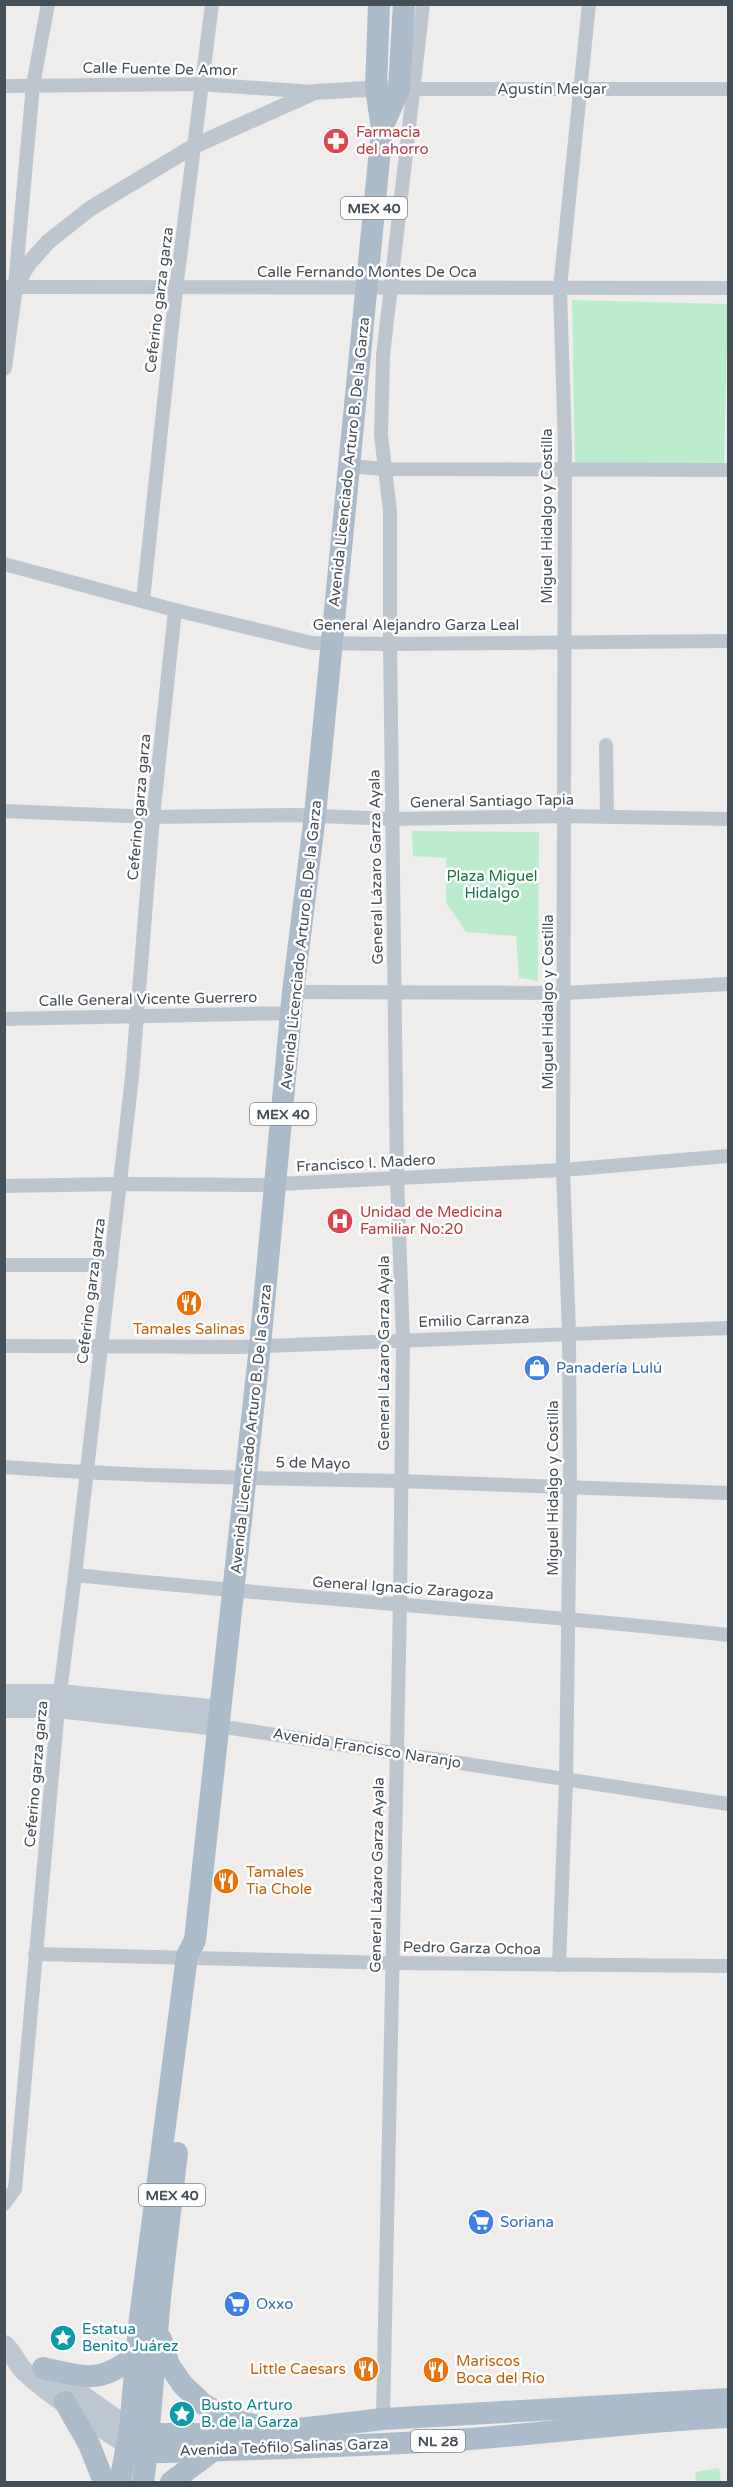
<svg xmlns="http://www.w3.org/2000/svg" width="733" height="2487" viewBox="0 0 733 2487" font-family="'Varela Round',sans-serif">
<rect width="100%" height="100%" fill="#efecec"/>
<g fill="#baeccd">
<path d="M 572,300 L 728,304 L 724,464 L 575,465 Z"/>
<path d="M 412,831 L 539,832 L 538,981 L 519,978 L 516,936 L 466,932 L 446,902 L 446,858 L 413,856 Z"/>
<path d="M 719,2468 L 721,2482 L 696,2482 L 695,2472 Z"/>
</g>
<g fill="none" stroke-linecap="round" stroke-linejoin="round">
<g stroke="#bdc6ce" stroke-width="14">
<path d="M 4,86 L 200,84 L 315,92"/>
<path d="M 404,89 L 728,89"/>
<path d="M 15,285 L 33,85 L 48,4"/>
<path d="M 4,287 L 728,288"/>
<path d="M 350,466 L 384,469 L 728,470"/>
<path d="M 4,564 L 175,610 L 312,643 L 390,644 L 728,641"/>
<path d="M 143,600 L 176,289 L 212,4"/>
<path d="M 606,745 L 607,817"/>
<path d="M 4,811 L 153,817 L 296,815 L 392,819 L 563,816 L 728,819"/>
<path d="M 293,992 L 565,993 L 728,984"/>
<path d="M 4,1019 L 293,1013"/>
<path d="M 4,1186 L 120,1184 L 258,1185 L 563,1170 L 728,1156"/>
<path d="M 4,1265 L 111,1265"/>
<path d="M 4,1346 L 241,1347 L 728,1328"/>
<path d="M 4,1467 C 136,1477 267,1478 398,1481 C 508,1484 618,1490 728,1493"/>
<path d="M 75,1575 C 293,1598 511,1611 728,1635"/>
<path d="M 218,1726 L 728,1804"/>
<path d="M 35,1954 L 392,1963 L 728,1966"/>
<path d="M 559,1965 L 566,1780 L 570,1489 L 569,1333 L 563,1170 L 565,448 L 560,288 L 589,4"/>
<path d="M 4,2204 L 15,2189 L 58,1708 L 75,1575 L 132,1077 L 153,817 L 175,610"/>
<path d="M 383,2419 L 400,1604 L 403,1340 L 397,1178 L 390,644 L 390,511 L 381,435 L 383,356 L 423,4"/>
</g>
<path stroke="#bdc6ce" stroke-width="16" d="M 4,368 L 15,287 L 29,263 L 49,241 L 91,208 L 194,146 L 315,92 L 385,88"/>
<g stroke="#bdc7d2" stroke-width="20">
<path d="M 4,1694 L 60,1694 L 220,1710"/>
<path d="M 4,1708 L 58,1708 L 218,1726"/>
<path d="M 4,2345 C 13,2352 16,2363 24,2371 C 55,2399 92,2422 128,2445"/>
<path d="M 45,2369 L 130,2429"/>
</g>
<g stroke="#acbbca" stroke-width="22">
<path d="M 382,128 L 399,89 L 404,4"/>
<path d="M 161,2339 L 169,2365 L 183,2385 L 203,2404 L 227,2418 L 254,2425"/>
<path d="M 43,2368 C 88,2378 100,2384 138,2354"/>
<path d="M 65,2402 L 89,2444 L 104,2482"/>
<path d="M 130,2429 L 148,2434 L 238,2434 L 282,2431 L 383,2419 L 728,2399"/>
<path d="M 128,2445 L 147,2452 L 163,2452 C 265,2449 368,2446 471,2439 C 557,2432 642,2421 728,2417"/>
<path d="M 120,2482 L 130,2429 L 139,2326 L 187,1956 L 195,1940 L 260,1346 L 293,992 L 315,815 L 382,129 L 376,88 L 379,4"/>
<path d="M 143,2482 L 147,2452 L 160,2297 L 177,2153"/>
<path d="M 171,2482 L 214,2450"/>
</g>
</g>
<defs>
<symbol id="pharmacy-disc" viewBox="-11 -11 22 22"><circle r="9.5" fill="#e0444e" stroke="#fff"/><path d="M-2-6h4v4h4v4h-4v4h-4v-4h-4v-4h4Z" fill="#fff"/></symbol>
<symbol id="hospital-disc" viewBox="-11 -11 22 22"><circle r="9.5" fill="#e0444e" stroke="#fff"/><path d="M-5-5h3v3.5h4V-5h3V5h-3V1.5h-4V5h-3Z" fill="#fff"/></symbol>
<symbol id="restaurant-disc" viewBox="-11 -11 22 22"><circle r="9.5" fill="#e8710a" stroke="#fff"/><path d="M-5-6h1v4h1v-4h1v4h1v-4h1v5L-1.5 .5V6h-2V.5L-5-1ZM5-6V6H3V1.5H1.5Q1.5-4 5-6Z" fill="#fff"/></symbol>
<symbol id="shop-disc" viewBox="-11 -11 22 22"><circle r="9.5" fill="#3f7fe0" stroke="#fff"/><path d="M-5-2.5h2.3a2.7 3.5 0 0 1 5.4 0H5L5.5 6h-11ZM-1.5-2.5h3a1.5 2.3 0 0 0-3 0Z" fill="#fff"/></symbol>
<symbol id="supermarket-disc" viewBox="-11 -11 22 22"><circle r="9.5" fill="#3f7fe0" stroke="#fff"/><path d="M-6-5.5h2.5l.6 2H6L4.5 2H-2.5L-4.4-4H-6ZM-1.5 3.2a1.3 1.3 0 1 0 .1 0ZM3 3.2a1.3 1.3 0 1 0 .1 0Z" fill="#fff"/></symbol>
<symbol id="sight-disc" viewBox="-11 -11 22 22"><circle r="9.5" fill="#0f9aa8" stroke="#fff"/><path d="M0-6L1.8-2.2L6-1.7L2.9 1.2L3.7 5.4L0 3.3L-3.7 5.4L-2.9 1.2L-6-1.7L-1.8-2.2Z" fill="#fff"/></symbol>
</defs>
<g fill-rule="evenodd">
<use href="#pharmacy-disc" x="321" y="126" width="30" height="30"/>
<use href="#hospital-disc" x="325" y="1206" width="30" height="30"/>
<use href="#restaurant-disc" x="174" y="1288" width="30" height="30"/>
<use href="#shop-disc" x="522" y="1353" width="30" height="30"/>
<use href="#restaurant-disc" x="211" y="1866" width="30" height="30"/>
<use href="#supermarket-disc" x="466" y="2207" width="30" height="30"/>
<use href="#supermarket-disc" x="222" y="2289" width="30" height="30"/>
<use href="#sight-disc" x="48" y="2323" width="30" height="30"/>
<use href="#restaurant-disc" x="351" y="2354" width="30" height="30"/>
<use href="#restaurant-disc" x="421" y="2355" width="30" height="30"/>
<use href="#sight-disc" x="167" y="2399" width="30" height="30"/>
</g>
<g text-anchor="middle" stroke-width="5" stroke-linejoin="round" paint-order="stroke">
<g fill="#fff" stroke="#7d848a" stroke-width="1.5">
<rect x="341" y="197" width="66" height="22" rx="4.5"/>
<rect x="250" y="1103" width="66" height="22" rx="4.5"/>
<rect x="139" y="2184" width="66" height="22" rx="4.5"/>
<rect x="411" y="2430" width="54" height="22" rx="4.5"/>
</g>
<g font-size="14" font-weight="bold" fill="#454f58">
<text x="374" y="213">MEX 40</text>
<text x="283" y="1119">MEX 40</text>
<text x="172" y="2200">MEX 40</text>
<text x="438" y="2446">NL 28</text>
</g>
<g font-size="15" fill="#454f58" stroke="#fff">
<text transform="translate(160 69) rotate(1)" y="5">Calle Fuente De Amor</text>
<text x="552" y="94">Agustín Melgar</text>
<text x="367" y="277">Calle Fernando Montes De Oca</text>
<text transform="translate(159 300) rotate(-83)" y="5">Ceferino garza garza</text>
<text transform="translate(349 462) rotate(-84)" y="5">Avenida Licenciado Arturo B. De la Garza</text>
<text transform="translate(547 516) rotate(-90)" y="5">Miguel Hidalgo y Costilla</text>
<text x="416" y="630">General Alejandro Garza Leal</text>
<text transform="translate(492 801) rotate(-1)" y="5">General Santiago Tapia</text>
<text transform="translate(139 807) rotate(-85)" y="5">Ceferino garza garza</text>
<text transform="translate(376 867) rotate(-91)" y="5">General Lázaro Garza Ayala</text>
<text transform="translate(301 945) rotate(-84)" y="5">Avenida Licenciado Arturo B. De la Garza</text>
<text transform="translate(148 999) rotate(-1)" y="5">Calle General Vicente Guerrero</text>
<text transform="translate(548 1002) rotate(-90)" y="5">Miguel Hidalgo y Costilla</text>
<text transform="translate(366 1163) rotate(-3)" y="5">Francisco I. Madero</text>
<text transform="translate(91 1291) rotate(-83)" y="5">Ceferino garza garza</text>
<text transform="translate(474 1320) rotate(-2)" y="5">Emilio Carranza</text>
<text transform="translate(384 1353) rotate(-90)" y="5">General Lázaro Garza Ayala</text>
<text transform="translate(251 1429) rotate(-84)" y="5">Avenida Licenciado Arturo B. De la Garza</text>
<text transform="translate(313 1463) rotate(1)" y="5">5 de Mayo</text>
<text transform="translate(553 1488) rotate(-90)" y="5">Miguel Hidalgo y Costilla</text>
<text transform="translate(403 1588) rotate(4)" y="5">General Ignacio Zaragoza</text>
<text transform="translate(367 1748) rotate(9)" y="5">Avenida Francisco Naranjo</text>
<text transform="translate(36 1774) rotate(-85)" y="5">Ceferino garza garza</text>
<text transform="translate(377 1875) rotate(-89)" y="5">General Lázaro Garza Ayala</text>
<text transform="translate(472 1948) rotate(1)" y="5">Pedro Garza Ochoa</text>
<text transform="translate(284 2447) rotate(-2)" y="5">Avenida Teófilo Salinas Garza</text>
</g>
<g font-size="15" fill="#be3a42" stroke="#fff" text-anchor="start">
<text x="356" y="137">Farmacia<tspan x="356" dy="17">del ahorro</tspan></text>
<text x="360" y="1217">Unidad de Medicina<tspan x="360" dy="17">Familiar No:20</tspan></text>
</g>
<g font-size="15" fill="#1a7647" stroke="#fff">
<text x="492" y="881">Plaza Miguel<tspan x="492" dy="17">Hidalgo</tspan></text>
</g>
<g font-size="15" fill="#c56008" stroke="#fff" text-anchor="start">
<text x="189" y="1334" text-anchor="middle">Tamales Salinas</text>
<text x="246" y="1877">Tamales<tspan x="246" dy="17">Tia Chole</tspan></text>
<text x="456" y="2366">Mariscos<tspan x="456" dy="17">Boca del Río</tspan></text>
<text x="346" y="2374" text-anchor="end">Little Caesars</text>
</g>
<g font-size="15" fill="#366cbe" stroke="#fff" text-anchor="start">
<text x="556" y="1373">Panadería Lulú</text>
<text x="500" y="2227">Soriana</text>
<text x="256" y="2309">Oxxo</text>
</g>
<g font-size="15" fill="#0d838f" stroke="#fff" text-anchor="start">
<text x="82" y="2334">Estatua<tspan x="82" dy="17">Benito Juárez</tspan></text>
<text x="201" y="2410">Busto Arturo<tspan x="201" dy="17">B. de la Garza</tspan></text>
</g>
</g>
<rect width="733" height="2487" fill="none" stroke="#454f58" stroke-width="12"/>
</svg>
